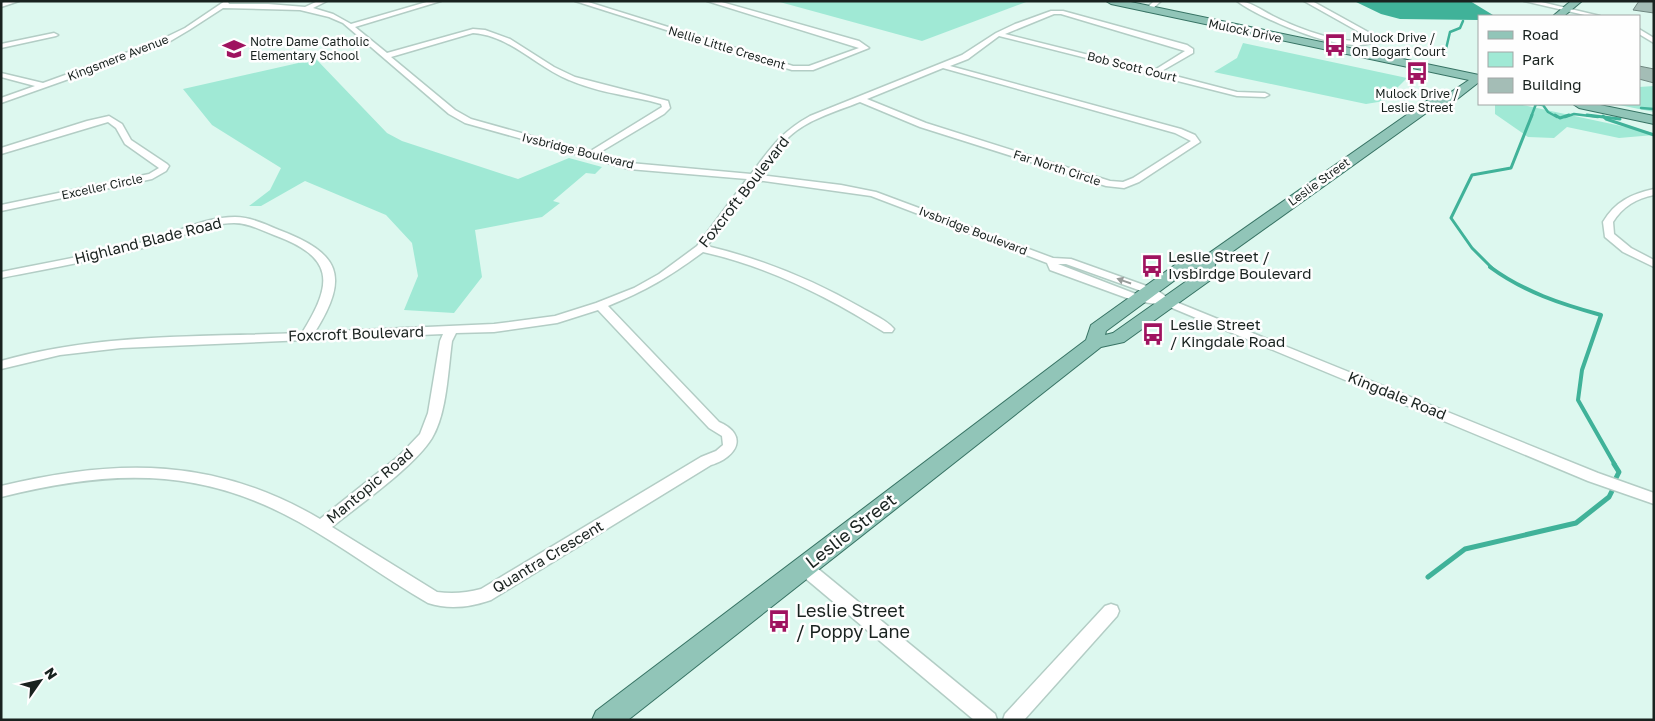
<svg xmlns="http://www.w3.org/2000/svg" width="1655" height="721" viewBox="0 0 1655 721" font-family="'Golos Text',sans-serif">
<rect width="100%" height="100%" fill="#ddf8ef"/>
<g fill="#a0e9d5">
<path d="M 776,1 L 1029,1 L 922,41 Z"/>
<path d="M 1243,43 L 1407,78 L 1384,101 L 1366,104 L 1214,72 L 1237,58 Z"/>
<path d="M 316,59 L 387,133 L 402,141 L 518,179 L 569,158 L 602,167 L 595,174 L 586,173 L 553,201 L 560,203 L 542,217 L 475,230 L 482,277 L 454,313 L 404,310 L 418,276 L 412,243 L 386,215 L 305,181 L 261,206 L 249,206 L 270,190 L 281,168 L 212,125 L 183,89 Z"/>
<path d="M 1654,86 L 1654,112 L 1614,104 L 1639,104 L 1639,87 Z"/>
<path d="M 1495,104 L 1518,104 L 1654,133 L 1654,135 L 1619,138 L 1567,127 L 1554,138 L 1528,137 L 1495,114 Z"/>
</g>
<path fill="#40b299" d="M 1354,1 L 1470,1 L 1493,15 L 1479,16 L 1479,20 L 1400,19 L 1381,14 Z"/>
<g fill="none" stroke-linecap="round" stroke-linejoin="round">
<g stroke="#40b299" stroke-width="2.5">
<path d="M 1445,53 L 1450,32 L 1460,28 L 1463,21"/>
<path d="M 1534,104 L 1543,105 L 1548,112 L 1557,117"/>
<path d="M 1641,108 L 1654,109"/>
<path d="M 1531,117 L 1536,104"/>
<path d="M 1565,117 L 1574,114 L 1598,117"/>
</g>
<g stroke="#40b299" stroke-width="3">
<path d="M 1555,115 L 1560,118 L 1569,115"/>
<path d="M 1587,115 L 1620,119"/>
<path d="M 1603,116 L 1606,119 L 1654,135"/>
<path d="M 1492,268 L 1472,248 L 1451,218 L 1472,175 L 1511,168 L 1532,115"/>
</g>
<path stroke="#40b299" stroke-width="4" d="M 1490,267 C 1524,292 1561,304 1601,315 L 1582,370 L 1578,400 L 1615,465"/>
<g stroke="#40b299" stroke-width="5">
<path d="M 1614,464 L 1619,472 L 1616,478"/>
<path d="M 1428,577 L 1465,549 L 1576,523 L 1609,497 L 1612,491"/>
</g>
</g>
<g fill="#a4bdb6" stroke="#708881">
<path d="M 1639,1 L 1654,1 L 1654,13 L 1633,10 Z"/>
<path d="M 1639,66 L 1654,69 L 1654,83 L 1639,79 Z"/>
</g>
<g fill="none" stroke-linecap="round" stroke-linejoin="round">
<defs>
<g id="street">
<path d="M 8,1 L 19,1 L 1,7 L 1,3 Z"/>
<path d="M 225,1 L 228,2 L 229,4 L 268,4 L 305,7 L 318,1 L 327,1 L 313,8 L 333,14 L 351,24 L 430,1 L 441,1 L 355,27 L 387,53 L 473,29 L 485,30 L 510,39 L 554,67 L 575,77 L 668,101 L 670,108 L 664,114 L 597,154 L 630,163 L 751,174 C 771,148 781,132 810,116 L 962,55 L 996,33 L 1015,24 L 1051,11 L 1063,11 L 1187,45 L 1193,49 L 1193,53 L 1160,72 L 1237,92 L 1265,93 L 1269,95 L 1265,97 L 1237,96 L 999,36 L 968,59 L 950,66 L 1181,129 L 1195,135 L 1200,142 L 1139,182 L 1124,188 L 1106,186 L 920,127 L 860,102 C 835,112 804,120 785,141 C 776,151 768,164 760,175 L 841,185 L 876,192 L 1053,258 L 1071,259 L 1155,289 L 1171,300 L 1598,473 L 1654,493 L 1654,504 L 1588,481 L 1165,305 L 1135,301 L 1050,270 L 1047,263 L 871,196 L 756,180 L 707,246 C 762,259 813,280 862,308 C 872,314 887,320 894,329 L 892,332 L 884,332 C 827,296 769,267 703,252 C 669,277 647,290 608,306 L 719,422 C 749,435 737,457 711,465 L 491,600 C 471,607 449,610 428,603 C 384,578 344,547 299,522 C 199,466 109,470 1,497 L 1,486 C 117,458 215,457 320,519 L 399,456 L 420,434 L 428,413 L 440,341 L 443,334 L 121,348 L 60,355 L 1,369 L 1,361 C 98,333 202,337 302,333 C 334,282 334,257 274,235 C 261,230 248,223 234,223 C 206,223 180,238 154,245 C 104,259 52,268 1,278 L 1,272 C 50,262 99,254 147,241 C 176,233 204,217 235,217 C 250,217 265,224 279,230 C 340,253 350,276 315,332 L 494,324 L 555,316 L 596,303 L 634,288 L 659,274 L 697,246 L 747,179 L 629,169 L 465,123 L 449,114 L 343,23 L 329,17 L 300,10 L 223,8 L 189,30 L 162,46 L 1,103 L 1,98 L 35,86 L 1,77 L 1,73 L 43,83 L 156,42 L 185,28 ZM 1054,14 L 1061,14 L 1185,51 L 1153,71 L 1005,34 ZM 473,33 C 511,36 535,66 569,80 C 594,91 623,95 650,101 L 661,104 L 662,107 L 589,152 L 471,119 L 455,110 L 391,57 ZM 943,68 L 1175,133 L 1191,141 L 1133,178 L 1123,182 L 1110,181 L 926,123 L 867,99 ZM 1058,264 L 1066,264 L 1147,293 L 1152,297 L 1141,296 ZM 598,310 L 709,428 L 722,436 L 723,445 L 716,451 L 701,457 L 481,589 C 466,593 452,594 437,592 L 332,527 C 360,504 414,467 432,438 C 447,413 448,370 452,341 L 456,333 L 494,332 L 557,323 Z"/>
<path d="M 575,1 L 585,1 L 793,66 L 809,66 L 859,48 L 707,1 L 718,1 L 859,41 L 869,48 L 813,70 L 792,70 Z"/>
<path d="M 1154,1 L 1161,1 L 1150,11 L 1146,11 L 1146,9 Z"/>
<path d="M 1237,1 C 1250,1 1261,10 1273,16 C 1295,27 1346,48 1370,38 L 1304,1 L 1312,1 L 1379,38 C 1356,62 1259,18 1237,1 Z"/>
<path d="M 1524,1 L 1537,1 L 1600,16 L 1589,16 Z"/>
<path d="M 1639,29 L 1654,38 L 1654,43 L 1639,34 Z"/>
<path d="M 54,33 L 58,35 L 56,36 L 1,48 L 1,44 Z"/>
<path d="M 109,116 L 122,124 L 131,140 L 167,164 L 169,166 L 166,171 L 152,179 L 1,211 L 1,205 L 149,174 L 159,168 L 125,144 L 116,128 L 108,122 L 1,154 L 1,148 L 87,121 Z"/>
<path d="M 1654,189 L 1654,195 C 1637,198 1622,207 1613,222 L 1614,234 L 1631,248 L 1654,260 L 1654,267 L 1623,252 L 1605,237 L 1603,222 C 1615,202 1631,194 1654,189 Z"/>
<path d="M 805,562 L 811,563 L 995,714 L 997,720 L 974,720 L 799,573 L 797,568 L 799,563 Z"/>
<path d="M 1111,604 L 1117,606 L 1119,611 L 1117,616 L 1024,720 L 1003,720 L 1005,714 L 1105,606 Z"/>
</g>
<g id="primary">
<path d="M 1106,1 L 1126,1 L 1479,75 L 1479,82 L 1456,100 L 1436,106 L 1215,264 L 1214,275 L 1212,279 L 1124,342 L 1101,347 L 628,720 L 592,720 L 596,711 L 1086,340 L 1091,325 L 1179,262 L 1202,258 L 1428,100 L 1448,94 L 1469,80 L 1111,4 ZM 1198,268 L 1198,273 L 1113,333 L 1105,335 L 1106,331 L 1190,269 Z"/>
<path d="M 1571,1 L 1582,1 L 1564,16 L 1553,16 Z"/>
<path d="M 1573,104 L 1595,104 L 1654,116 L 1654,124 L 1579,108 Z"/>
</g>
</defs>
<use href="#street" stroke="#b3cdc5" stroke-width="3"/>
<use href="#primary" stroke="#377364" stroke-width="2"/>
<use href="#street" fill="#fff" fill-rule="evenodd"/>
<use href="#primary" fill="#91c5b8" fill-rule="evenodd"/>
</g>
<defs><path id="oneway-solid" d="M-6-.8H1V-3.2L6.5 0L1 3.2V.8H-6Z" transform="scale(1.25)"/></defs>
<use fill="#989c9a" href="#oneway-solid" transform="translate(1124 281) rotate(-161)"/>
<defs>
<symbol id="bus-bare" viewBox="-9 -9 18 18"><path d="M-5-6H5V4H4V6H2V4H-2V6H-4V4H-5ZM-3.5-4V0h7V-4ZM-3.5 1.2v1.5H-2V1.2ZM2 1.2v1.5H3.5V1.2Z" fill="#9f135f" stroke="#fefefe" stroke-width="2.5" paint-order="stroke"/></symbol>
<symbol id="school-bare" viewBox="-9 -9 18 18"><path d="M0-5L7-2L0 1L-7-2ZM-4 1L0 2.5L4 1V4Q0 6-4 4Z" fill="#9f135f" stroke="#fefefe" stroke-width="2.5" paint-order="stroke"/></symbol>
</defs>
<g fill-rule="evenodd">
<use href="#bus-bare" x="1319" y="29" width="32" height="32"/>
<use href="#school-bare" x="218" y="33" width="32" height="32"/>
<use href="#bus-bare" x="1401" y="57" width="32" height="32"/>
<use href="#bus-bare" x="1136" y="250" width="32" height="32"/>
<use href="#bus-bare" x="1137" y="318" width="32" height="32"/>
<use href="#bus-bare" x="763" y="605" width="32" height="32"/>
</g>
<g text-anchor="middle" stroke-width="5" stroke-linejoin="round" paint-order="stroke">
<g font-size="12" fill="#19221f" stroke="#fefefe">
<text transform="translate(1245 31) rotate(12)" y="4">Mulock Drive</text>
<text transform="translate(727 48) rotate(17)" y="4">Nellie Little Crescent</text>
<text transform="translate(118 58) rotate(-21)" y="4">Kingsmere Avenue</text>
<text transform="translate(1132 67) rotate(14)" y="4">Bob Scott Court</text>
<text transform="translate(578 151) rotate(14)" y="4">Ivsbridge Boulevard</text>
<text transform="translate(1057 168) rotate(18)" y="4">Far North Circle</text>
<text transform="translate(1319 182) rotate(-36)" y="4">Leslie Street</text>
<text transform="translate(102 187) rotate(-12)" y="4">Exceller Circle</text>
<text transform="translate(973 231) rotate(21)" y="4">Ivsbridge Boulevard</text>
</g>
<g font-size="12" fill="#19221f" stroke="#fefefe" text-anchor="start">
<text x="1352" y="42">Mulock Drive /<tspan x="1352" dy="14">On Bogart Court</tspan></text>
<text x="250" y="46">Notre Dame Catholic<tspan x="250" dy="14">Elementary School</tspan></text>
<text x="1417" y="98" text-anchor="middle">Mulock Drive /<tspan x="1417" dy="14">Leslie Street</tspan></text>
</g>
<g font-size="15" fill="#19221f" stroke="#fefefe">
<text transform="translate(744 192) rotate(-52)" y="5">Foxcroft Boulevard</text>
<text transform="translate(148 241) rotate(-14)" y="5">Highland Blade Road</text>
<text transform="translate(356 334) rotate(-2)" y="5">Foxcroft Boulevard</text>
<text transform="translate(1397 396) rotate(22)" y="5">Kingdale Road</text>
<text transform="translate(370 486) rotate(-40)" y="5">Mantopic Road</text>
<text transform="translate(548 557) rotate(-31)" y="5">Quantra Crescent</text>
</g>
<g font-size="15" fill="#19221f" stroke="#fefefe" text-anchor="start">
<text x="1168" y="262">Leslie Street /<tspan x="1168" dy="17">Ivsbirdge Boulevard</tspan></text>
<text x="1170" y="330">Leslie Street<tspan x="1170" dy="17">/ Kingdale Road</tspan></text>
</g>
<g font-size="18" fill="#19221f" stroke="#fefefe">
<text transform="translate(851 531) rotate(-38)" y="6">Leslie Street</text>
</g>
<g font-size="18" fill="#19221f" stroke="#fefefe" text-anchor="start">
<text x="796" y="617">Leslie Street<tspan x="796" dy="21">/ Poppy Lane</tspan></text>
</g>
</g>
<rect width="1655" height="721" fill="none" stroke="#19221f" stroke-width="5"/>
<rect x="1478" y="15" width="162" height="90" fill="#fefefe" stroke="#a2a6a5"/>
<rect x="1488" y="31" width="25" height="8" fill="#91c5b8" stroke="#a2a6a5"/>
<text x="1522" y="40" font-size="15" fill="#19221f">Road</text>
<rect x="1488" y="52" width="25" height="15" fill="#a0e9d5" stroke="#a2a6a5"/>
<text x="1522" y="65" font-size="15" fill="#19221f">Park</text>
<rect x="1488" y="78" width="25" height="15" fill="#a4bdb6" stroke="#a2a6a5"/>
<text x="1522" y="90" font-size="15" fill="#19221f">Building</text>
<g transform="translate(40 681) rotate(56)" stroke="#fefefe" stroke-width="4" paint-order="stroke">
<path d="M0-4L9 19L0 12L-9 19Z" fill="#19221f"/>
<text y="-8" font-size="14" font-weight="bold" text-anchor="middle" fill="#19221f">N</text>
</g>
</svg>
